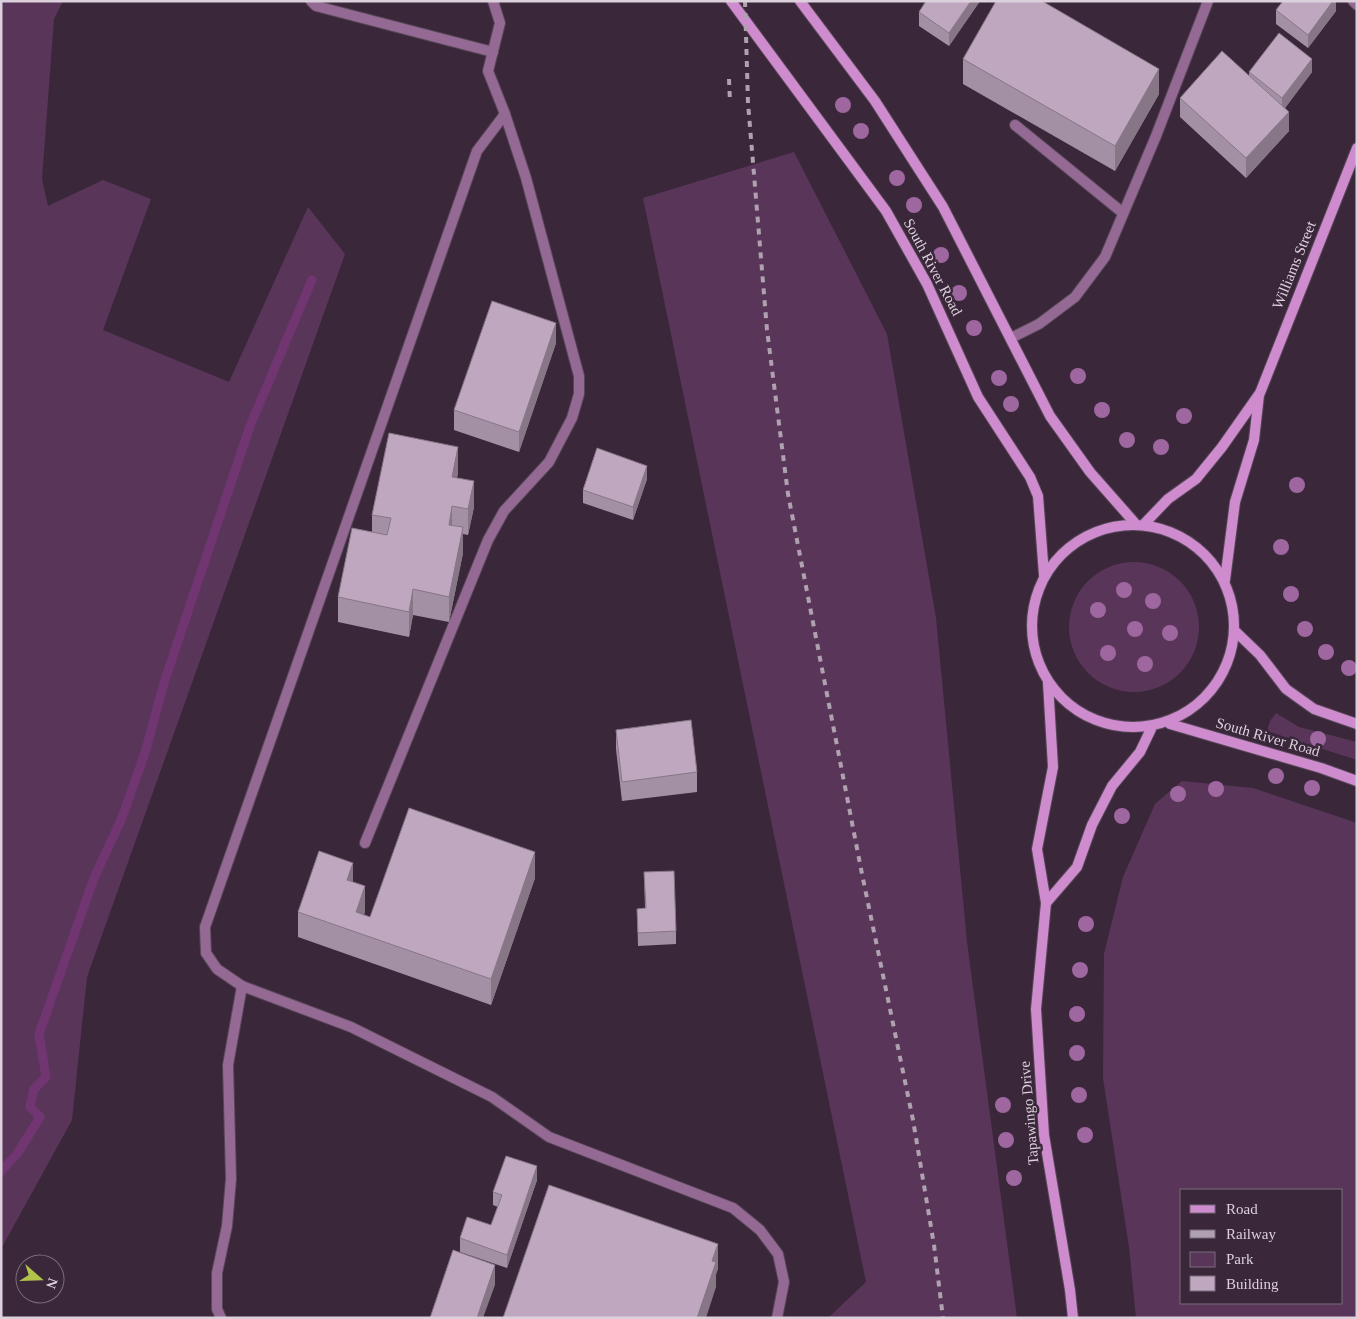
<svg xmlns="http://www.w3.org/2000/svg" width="1358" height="1319" viewBox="0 0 1358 1319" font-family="'Times New Roman',serif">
<rect width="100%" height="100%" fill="#3a283a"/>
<g fill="#593659" fill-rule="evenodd">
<path d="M 1,1 L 63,1 L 54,19 L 42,179 L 48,206 L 103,180 L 151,199 L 103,330 L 229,382 L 308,207 L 345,254 L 87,977 L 72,1120 L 1,1249 Z"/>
<path d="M 794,152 L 887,334 L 936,618 L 967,942 L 1017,1318 L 828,1318 L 866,1282 L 643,198 Z"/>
<circle cx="1134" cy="627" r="65"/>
<path d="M 1276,713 L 1299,727 L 1357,742 L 1357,760 L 1267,731 L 1270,721 Z"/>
<path d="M 1182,781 L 1253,788 L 1357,823 L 1357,1318 L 1136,1318 L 1129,1247 L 1103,1078 L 1104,954 L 1123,877 L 1155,804 ZM 1342,1190 L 1342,1303 L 1182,1303 L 1182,1190 Z"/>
</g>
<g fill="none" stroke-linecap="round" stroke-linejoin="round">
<path stroke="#713672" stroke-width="9" d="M 1,1171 L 17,1154 L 40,1117 L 30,1107 L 34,1089 L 46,1077 L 39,1034 L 94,878 L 121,820 L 145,753 L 164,683 L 250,426 L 312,280"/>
<defs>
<g id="service">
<path d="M 311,1 L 316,6 L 493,52"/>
<path d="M 505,114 L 477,151 L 205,927 L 206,953 L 217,969 L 242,986 L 351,1027 L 492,1097 L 549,1137 L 733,1208 L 760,1230 L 778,1254 L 784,1282 L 777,1318"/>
<path d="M 1015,125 L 1123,213"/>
<path d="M 1011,338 L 1039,324 L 1075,297 L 1105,257 L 1156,136 L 1208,1"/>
<path d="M 365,843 L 488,540 L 504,511 L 549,462 L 572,418 L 579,394 L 579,376 L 526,178 L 505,114 L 488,71 L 500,23 L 493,1"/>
<path d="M 221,1318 L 217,1309 L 217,1273 L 227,1226 L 231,1179 L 228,1065 L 242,986"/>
</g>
<path id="minor" d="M 1353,1 L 1357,5"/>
<g id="secondary">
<path d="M 731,1 L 886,211 L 927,284 L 978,397 L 1030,477 L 1038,496 L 1044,575"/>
<path d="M 800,1 L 875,101 L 943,207 L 1050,416 L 1090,472 L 1134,522"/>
<path d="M 1145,523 L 1168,499 L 1196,479 L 1222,447 L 1260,393 L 1357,148"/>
<circle cx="1133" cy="626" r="101"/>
<path d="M 1225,580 L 1235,502 L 1254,440 L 1259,395"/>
<path d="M 1234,630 L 1260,655 L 1286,689 L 1314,709 L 1357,724"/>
<path d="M 1048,683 L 1053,767 L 1037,849 L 1046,903 L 1036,1009 L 1044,1135 L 1070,1290 L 1073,1318"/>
<path d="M 1170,724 L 1321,768 L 1357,781"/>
<path d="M 1046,903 L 1077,867 L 1092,825 L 1112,786 L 1140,752 L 1151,729"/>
</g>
</defs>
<use href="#service" stroke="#574657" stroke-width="12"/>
<use href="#minor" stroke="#574657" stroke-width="12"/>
<use href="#secondary" stroke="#574657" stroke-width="12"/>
<use href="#service" stroke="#946a95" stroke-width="10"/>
<use href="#minor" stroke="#946a95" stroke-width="10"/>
<use href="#secondary" stroke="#ce8bce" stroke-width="10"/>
<g stroke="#afa1af" stroke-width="4" stroke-dasharray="6 6" stroke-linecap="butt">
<path d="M 745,1 L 748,103 L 767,330 L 788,494 L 862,874 L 913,1120 L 934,1245 L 943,1318"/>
<path d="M 729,79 L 730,102"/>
</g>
</g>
<g fill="#9e679f">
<circle cx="843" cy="105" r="8"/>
<circle cx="861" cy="131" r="8"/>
<circle cx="897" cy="178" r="8"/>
<circle cx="914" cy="205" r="8"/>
<circle cx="941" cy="255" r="8"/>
<circle cx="959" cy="293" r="8"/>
<circle cx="974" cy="328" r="8"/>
<circle cx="1078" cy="376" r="8"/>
<circle cx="999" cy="378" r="8"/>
<circle cx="1011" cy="404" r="8"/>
<circle cx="1102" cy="410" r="8"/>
<circle cx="1184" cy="416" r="8"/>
<circle cx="1127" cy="440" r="8"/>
<circle cx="1161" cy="447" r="8"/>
<circle cx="1297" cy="485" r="8"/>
<circle cx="1281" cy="547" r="8"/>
<circle cx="1124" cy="590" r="8"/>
<circle cx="1291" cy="594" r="8"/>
<circle cx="1153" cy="601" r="8"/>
<circle cx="1098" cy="610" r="8"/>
<circle cx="1135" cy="629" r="8"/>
<circle cx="1305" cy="629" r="8"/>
<circle cx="1170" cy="633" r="8"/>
<circle cx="1326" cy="652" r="8"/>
<circle cx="1108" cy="653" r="8"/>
<circle cx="1145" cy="664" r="8"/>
<circle cx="1349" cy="668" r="8"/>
<circle cx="1318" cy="739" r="8"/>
<circle cx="1276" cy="776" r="8"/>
<circle cx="1312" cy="788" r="8"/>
<circle cx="1216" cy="789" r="8"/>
<circle cx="1178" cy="794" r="8"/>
<circle cx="1122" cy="816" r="8"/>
<circle cx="1086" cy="924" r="8"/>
<circle cx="1080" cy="970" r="8"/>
<circle cx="1077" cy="1014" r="8"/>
<circle cx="1077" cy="1053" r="8"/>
<circle cx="1079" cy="1095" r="8"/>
<circle cx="1003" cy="1105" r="8"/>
<circle cx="1085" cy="1135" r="8"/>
<circle cx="1006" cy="1140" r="8"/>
<circle cx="1014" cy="1178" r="8"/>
</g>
<g fill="#a490a4">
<path d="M 980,1 L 949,46 L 919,26 L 919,12 Z"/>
<path d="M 1336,1 L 1336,11 L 1308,48 L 1276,24 L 1276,10 Z"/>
<path d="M 963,59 L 1159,94 L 1115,171 L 963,84 Z"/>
<path d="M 1249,72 L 1312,72 L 1285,108 L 1289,131 L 1246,178 L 1180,117 L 1180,98 L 1249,75 Z"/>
<path d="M 556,343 L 519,452 L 454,430 L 454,410 Z"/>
<path d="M 458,472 L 457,478 L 474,507 L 468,535 L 463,534 L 463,553 L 449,622 L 413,615 L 409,637 L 338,622 L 338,597 L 372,532 L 372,515 Z"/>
<path d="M 647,479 L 633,520 L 583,503 L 583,490 Z"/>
<path d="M 616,730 L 697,772 L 697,792 L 622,801 L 616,749 Z"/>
<path d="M 644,872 L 676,931 L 676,944 L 638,946 L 637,909 L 645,908 Z"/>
<path d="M 535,878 L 491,1005 L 298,937 L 298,912 L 353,882 L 365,911 L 364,915 L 370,917 Z"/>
<path d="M 537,1180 L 507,1268 L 460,1252 L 460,1238 L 491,1225 L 498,1207 L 493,1205 L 493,1192 Z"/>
</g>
<g fill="#867686">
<path d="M 971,1 L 980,1 L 949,46 L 949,33 Z"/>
<path d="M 1333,1 L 1336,1 L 1336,11 L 1308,48 L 1308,35 Z"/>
<path d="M 1312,59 L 1312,72 L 1282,112 L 1282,98 Z"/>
<path d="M 1159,69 L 1159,94 L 1115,171 L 1115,146 Z"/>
<path d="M 1289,112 L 1289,131 L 1246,178 L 1246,158 Z"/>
<path d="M 556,323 L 556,343 L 519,452 L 519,432 Z"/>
<path d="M 458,447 L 458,472 L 452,502 L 452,477 Z"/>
<path d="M 647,466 L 647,479 L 633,520 L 633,507 Z"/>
<path d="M 474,481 L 474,507 L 468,535 L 468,509 Z"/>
<path d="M 452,506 L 452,532 L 449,525 Z"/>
<path d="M 463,527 L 463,553 L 449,622 L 449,597 Z"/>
<path d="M 413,589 L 413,615 L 409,637 L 409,612 Z"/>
<path d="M 535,852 L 535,878 L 491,1005 L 491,979 Z"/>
<path d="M 353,863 L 353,889 L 347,880 Z"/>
<path d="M 365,886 L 365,911 L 358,933 L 356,912 Z"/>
<path d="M 537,1166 L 537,1180 L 507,1268 L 507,1255 Z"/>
<path d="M 718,1244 L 718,1269 L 716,1275 L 716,1287 L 706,1318 L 697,1318 L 712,1261 Z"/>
<path d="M 495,1265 L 495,1285 L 483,1318 L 477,1318 Z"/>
</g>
<g fill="#bfa8bf" stroke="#867686">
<path d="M 926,1 L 971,1 L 949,33 L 919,12 Z"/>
<path d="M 996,1 L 1042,1 L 1159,69 L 1115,146 L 963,59 Z"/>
<path d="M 1283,1 L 1333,1 L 1308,35 L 1276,10 Z"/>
<path d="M 1279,33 L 1312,59 L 1282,98 L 1249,72 Z"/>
<path d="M 1222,51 L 1289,112 L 1246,158 L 1180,98 Z"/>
<path d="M 492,301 L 556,323 L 519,432 L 454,410 Z"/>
<path d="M 389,433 L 458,447 L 452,477 L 474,481 L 468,509 L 452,506 L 449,525 L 463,527 L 449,597 L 413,589 L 409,612 L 338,597 L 352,528 L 387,535 L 391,518 L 372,515 Z"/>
<path d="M 597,448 L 647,466 L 633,507 L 583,490 Z"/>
<path d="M 691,720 L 697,772 L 622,782 L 616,730 Z"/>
<path d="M 409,808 L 535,852 L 491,979 L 298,912 L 319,851 L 353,863 L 347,880 L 365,886 L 356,912 L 370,917 Z"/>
<path d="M 674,871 L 676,931 L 638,933 L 637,909 L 646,908 L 644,872 Z"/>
<path d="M 506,1156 L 537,1166 L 507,1255 L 460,1238 L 467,1217 L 491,1225 L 502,1195 L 493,1192 Z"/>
<path d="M 549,1185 L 718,1244 L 712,1261 L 716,1262 L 697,1318 L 503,1318 Z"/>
<path d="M 453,1250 L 495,1265 L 477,1318 L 430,1318 Z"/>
</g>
<g text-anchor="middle" stroke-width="5" stroke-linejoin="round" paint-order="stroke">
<g font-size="15" fill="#dcd0dc" stroke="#3a283a">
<text transform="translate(1294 265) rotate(-68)" y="5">Williams Street</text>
<text transform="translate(933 267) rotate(62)" y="5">South River Road</text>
<text transform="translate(1268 737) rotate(16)" y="5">South River Road</text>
<text transform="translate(1029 1113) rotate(-95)" y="5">Tapawingo Drive</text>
</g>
</g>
<rect width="1358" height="1319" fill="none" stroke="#dcd0dc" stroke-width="5"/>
<rect x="1180" y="1189" width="162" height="115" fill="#3a283a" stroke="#7b6b7b"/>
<rect x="1190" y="1205" width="25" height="8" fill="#ce8bce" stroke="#7b6b7b"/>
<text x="1226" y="1214" font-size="15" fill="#dcd0dc">Road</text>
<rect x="1190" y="1230" width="25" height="8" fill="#afa1af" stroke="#7b6b7b"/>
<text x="1226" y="1239" font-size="15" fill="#dcd0dc">Railway</text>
<rect x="1190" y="1252" width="25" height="15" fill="#593659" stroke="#7b6b7b"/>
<text x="1226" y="1264" font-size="15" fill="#dcd0dc">Park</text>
<rect x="1190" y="1276" width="25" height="15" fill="#bfa8bf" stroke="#7b6b7b"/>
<text x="1226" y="1289" font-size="15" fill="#dcd0dc">Building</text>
<g transform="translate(40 1279) rotate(110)"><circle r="24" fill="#3a283a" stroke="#7b6b7b"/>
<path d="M0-4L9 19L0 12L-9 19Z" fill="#b2c34c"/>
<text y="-8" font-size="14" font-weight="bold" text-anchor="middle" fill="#dcd0dc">N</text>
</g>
</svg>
